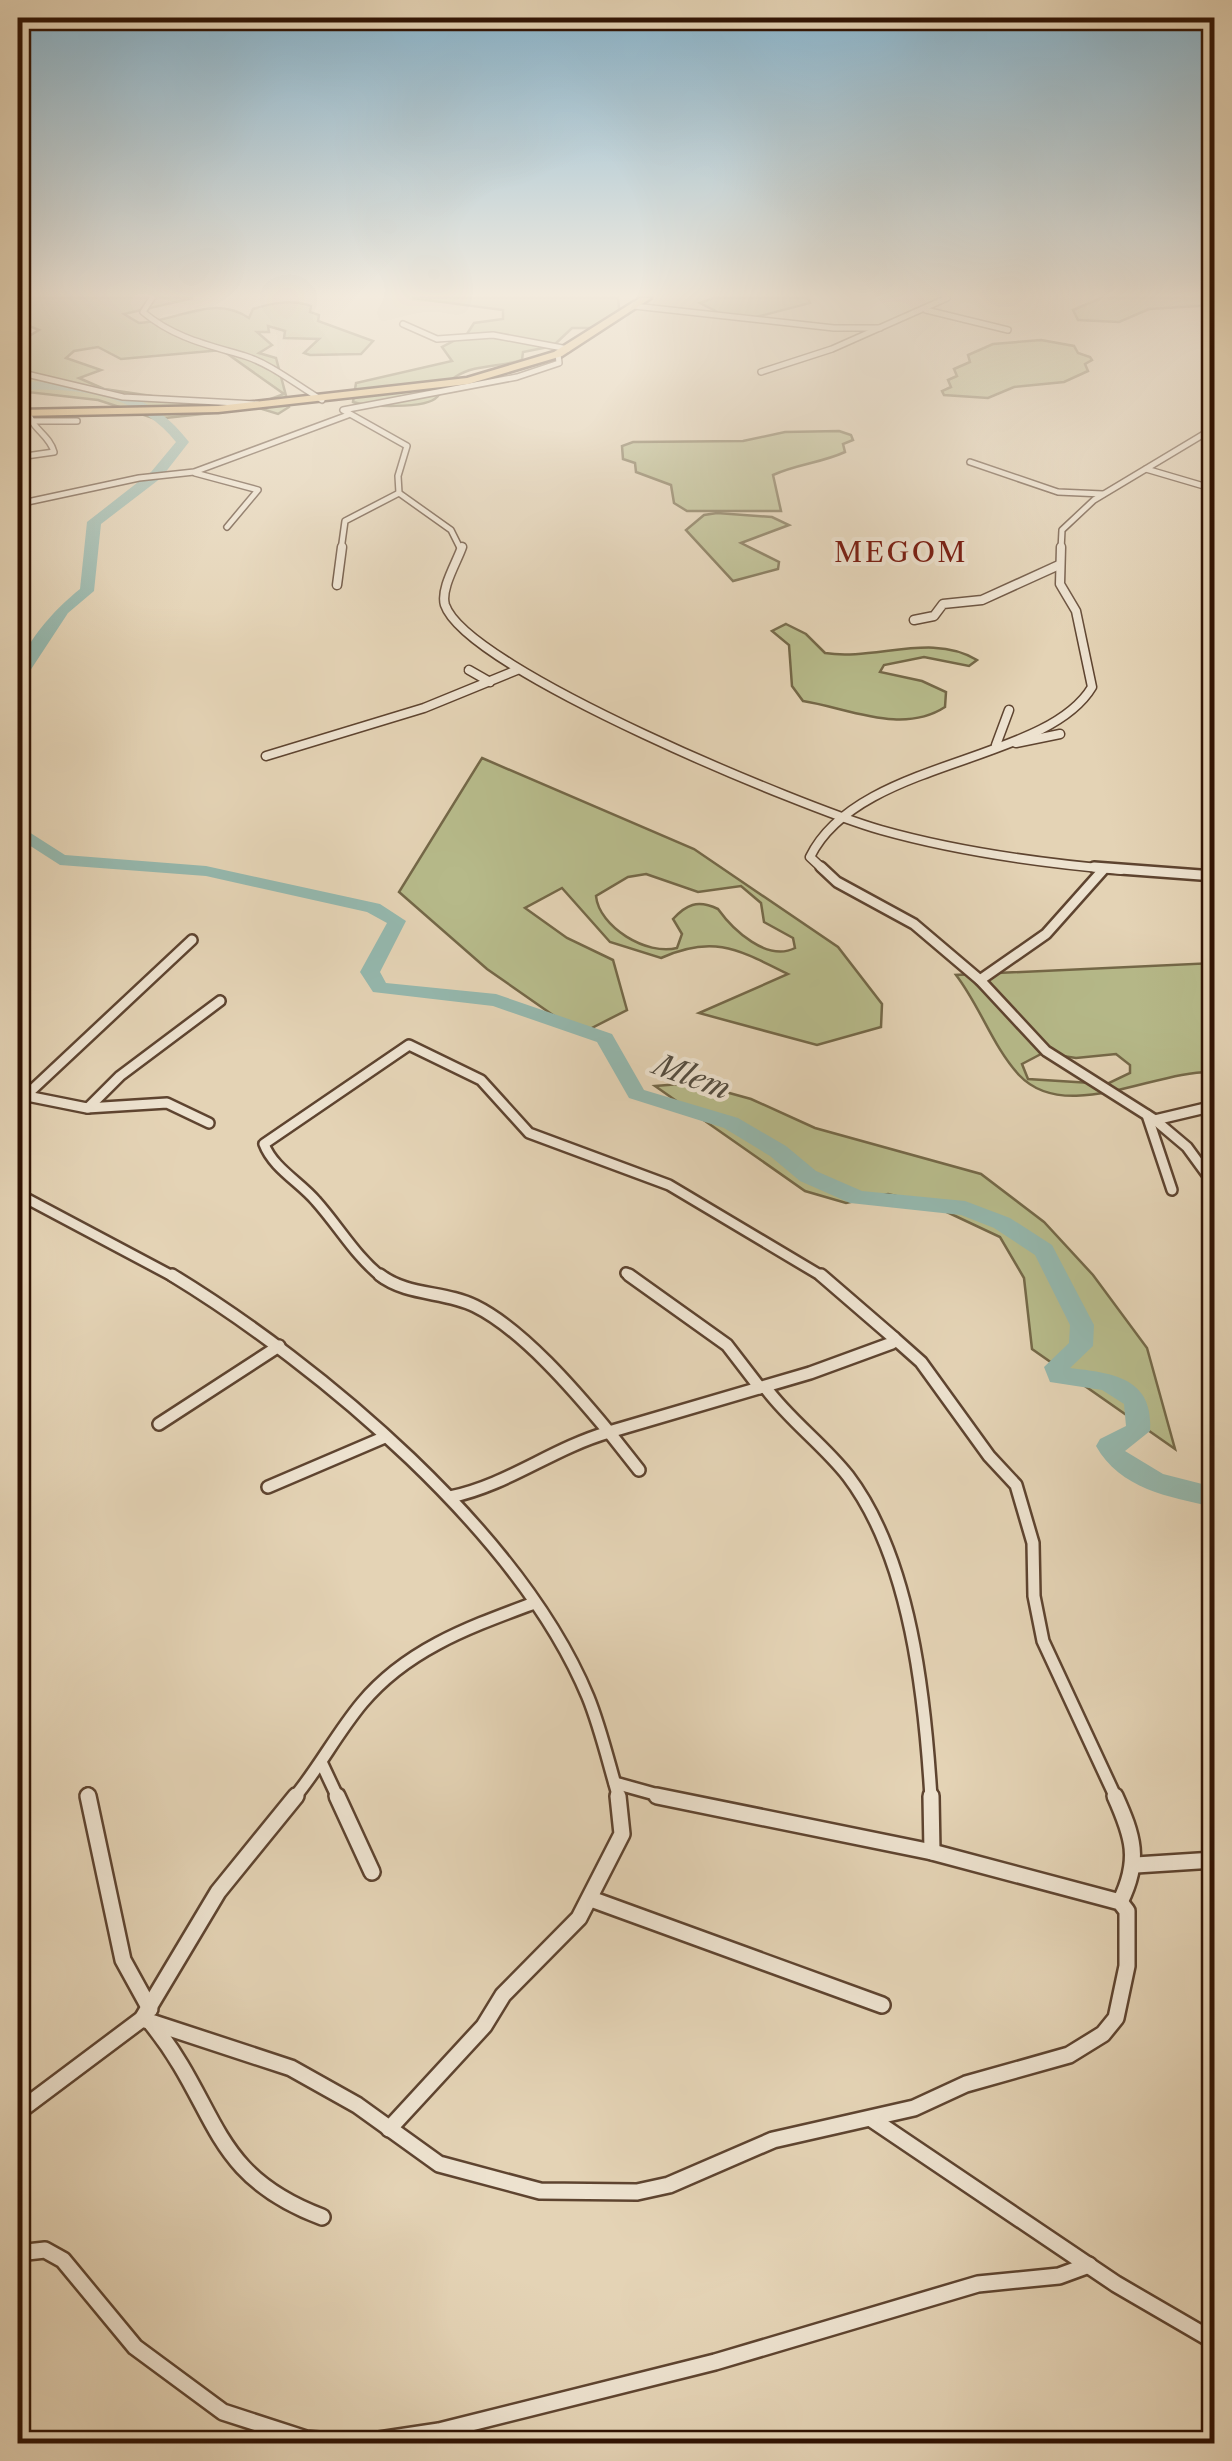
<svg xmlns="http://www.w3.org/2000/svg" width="1232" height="2461" viewBox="0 0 1232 2461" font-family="'Libre Caslon Text',serif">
<rect width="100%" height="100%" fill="#e4d3b5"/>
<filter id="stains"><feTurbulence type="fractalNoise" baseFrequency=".002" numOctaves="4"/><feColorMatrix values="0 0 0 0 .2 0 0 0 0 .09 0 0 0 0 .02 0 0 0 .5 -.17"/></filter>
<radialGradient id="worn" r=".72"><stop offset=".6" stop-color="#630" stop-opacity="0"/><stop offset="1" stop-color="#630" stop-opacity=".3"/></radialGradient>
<g fill="#b7bb8b" stroke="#746848" stroke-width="2.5" fill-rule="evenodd">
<path d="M 18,298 L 193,298 L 124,314 L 139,323 C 178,321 213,294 249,318 L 253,309 C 272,303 292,299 311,306 L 310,312 L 319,315 L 318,321 L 373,341 L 361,354 L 310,355 L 304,353 L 319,339 L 284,338 L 285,331 L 268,326 L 269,332 L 257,332 L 272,345 L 259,353 L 276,358 L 289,407 L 278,414 L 259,408 L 156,419 L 98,400 L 18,391 L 18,331 L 29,336 L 39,330 L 27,325 L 18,329 ZM 98,347 L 121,359 L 222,350 L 284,394 L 260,403 L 152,396 L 104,389 L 79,378 L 101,370 L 66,358 L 74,351 Z"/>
<path d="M 412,298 L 618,298 L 620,318 L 591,328 L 572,328 L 553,346 L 523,352 L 522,360 C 501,367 475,364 455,377 C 447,381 443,391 437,397 C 427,409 366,407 353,402 L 356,383 L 452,361 L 442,347 L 467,334 L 474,323 L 503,319 L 503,310 Z"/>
<path d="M 713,298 L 808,298 L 810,303 L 756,317 L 727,317 L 700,303 Z"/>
<path d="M 1101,298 L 1214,298 L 1214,305 L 1149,309 L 1119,322 L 1078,320 L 1073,310 Z"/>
<path d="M 1041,340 L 1074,346 L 1078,353 L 1090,357 L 1092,360 L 1085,364 L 1088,371 L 1064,382 L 1014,387 L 988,398 L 944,395 L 942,391 L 951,387 L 948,380 L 957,376 L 954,369 L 970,362 L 968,355 L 993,344 Z"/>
<path d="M 839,431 L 851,435 L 853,440 L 843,444 L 845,452 C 821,463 797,464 773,475 L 781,511 L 687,511 L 674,503 L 671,485 L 636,472 L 635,463 L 623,459 L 622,446 L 633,442 L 743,441 L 785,432 Z"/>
<path d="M 717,513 L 772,517 L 789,525 L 741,543 L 779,562 L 778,569 L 733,581 L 686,530 L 704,515 Z"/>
<path d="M 786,624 L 806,634 L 825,653 C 875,661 932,632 977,660 L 969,666 L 924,657 L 884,665 L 880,672 L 922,681 L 946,692 L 945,707 C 902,735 848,708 803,701 L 792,686 L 789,645 L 772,631 Z"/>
<path d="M 482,758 L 694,849 L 838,947 L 882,1004 L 881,1027 L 817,1045 L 699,1013 L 788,974 C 739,950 714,934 661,958 L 610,942 L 562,888 L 525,908 L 567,938 L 613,960 L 627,1010 L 580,1034 L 487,969 L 399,892 ZM 646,874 L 698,892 L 741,886 L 761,903 L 764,922 L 793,938 L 795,948 C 767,962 733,930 718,909 C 697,899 686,905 673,919 L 682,934 L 677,948 C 647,956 599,927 596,896 L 628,877 Z"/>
<path d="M 1214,963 L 1214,1072 C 1157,1069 1066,1125 1019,1075 C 993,1047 980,1006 956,975 ZM 1043,1053 L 1076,1058 L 1116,1054 L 1130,1065 L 1130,1073 L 1107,1084 L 1028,1079 L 1022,1064 Z"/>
<path d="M 693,1083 L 751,1099 L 815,1128 L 981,1174 L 1044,1222 L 1093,1275 L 1147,1348 L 1175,1449 L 1032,1349 L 1024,1278 L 1000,1237 L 932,1205 L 888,1194 L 846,1203 L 805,1191 L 655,1086 Z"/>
</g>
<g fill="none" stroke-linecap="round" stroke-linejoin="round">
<path stroke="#6d766a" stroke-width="2.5" d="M 18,664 L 27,664"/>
<g fill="#95b8ae" fill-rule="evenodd">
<path d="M 52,381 C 110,386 152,394 189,442 L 161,478 L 101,524 L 94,591 L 68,613 L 24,680 L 18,682 C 16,649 55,609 80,589 L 87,522 L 151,472 L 176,442 C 139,394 76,387 18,390 L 18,382 Z"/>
<path d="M 18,825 L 65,855 L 206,866 L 380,904 L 406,921 L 380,972 L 386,983 L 496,994 L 612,1034 L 644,1090 L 738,1118 L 786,1146 L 816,1171 L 862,1191 L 965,1201 L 1010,1218 L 1052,1245 L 1094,1325 L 1093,1346 L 1070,1368 C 1113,1373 1154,1378 1150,1431 L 1125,1451 L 1163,1474 L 1214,1487 L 1214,1507 C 1169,1497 1120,1489 1096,1446 L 1100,1439 L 1126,1426 L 1124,1404 L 1102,1390 L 1050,1382 L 1044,1367 L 1069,1343 L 1070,1325 L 1035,1255 L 994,1228 L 961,1215 L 850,1203 L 800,1181 L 770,1156 L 724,1128 L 629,1098 L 597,1042 L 493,1006 L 373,992 L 360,972 L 387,923 L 367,912 L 206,876 L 60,865 L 18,838 Z"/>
</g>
<defs>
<g id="street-far4">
<path d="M 152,298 L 143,312 C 174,338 208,345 245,356 C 271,364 298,386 322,400"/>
<path d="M 634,306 L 834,328 L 880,328"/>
<path d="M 926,310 L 1008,330"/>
<path d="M 403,324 L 437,339 L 493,335 L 568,349"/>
<path d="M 18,372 L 123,397 L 258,404"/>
<path d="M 761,372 L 832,349 L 947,298"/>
<path d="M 28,421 L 77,421"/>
<path d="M 970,462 L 1058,492 L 1103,494"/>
<path d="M 18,464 L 26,456 L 54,452 C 49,434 32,430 28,411"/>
<path d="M 1146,469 L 1214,489"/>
<path d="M 195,473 L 258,490 L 227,527"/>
<path d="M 18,504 L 139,478 L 194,472 L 348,415"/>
<path d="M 341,550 L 345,521 L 399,493"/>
<path d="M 461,550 L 451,530 L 399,493 L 398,476 L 407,446 L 343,410 L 517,377 L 559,363 L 558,354"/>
<path d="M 1061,550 L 1062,530 L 1094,500 L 1214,428"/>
</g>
<g id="street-far3">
<path d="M 462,547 C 457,562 440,589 445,605 C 467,670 807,809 881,830 C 959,852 1040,863 1121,870"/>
<path d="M 337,585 L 342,547"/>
<path d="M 914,620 L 934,616 L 943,604 L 982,600 L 1059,565"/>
<path d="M 469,670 L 490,682"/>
<path d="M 1016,743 L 1060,734"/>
<path d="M 996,745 L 1009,710"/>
<path d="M 266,756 L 424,708 L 517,670"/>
<path d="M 824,870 L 810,857 C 858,759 1046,764 1092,687 L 1076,611 L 1060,584 L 1061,547"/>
</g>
<g id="street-far2">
<path d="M 821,867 L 837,882 L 914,924 L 980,980 L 1046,1051 L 1155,1120 L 1187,1147 L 1214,1184"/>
<path d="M 1094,867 L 1214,876"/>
<path d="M 980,980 L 1046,934 L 1103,870"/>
<path d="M 27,1096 L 87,1108 L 167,1103 L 209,1123"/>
<path d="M 18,1103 L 192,940"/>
<path d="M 88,1108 L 120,1076 L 220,1001"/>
<path d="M 1147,1115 L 1172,1190"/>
<path d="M 1155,1120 L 1214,1106"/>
<path d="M 18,1194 L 176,1278"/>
<path d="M 626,1273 L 633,1278"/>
<path d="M 383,1278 C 355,1256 340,1228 316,1201 C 300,1182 273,1168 264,1144 L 409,1045 L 481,1080 L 529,1133 L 669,1185 L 825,1278"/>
</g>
<g id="street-far1">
<path d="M 172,1275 C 321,1366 520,1533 588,1697 C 601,1729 609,1765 619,1798"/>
<path d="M 380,1275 C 407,1296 445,1291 475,1306 C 522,1329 575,1391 609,1432"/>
<path d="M 629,1275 L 727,1345 L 760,1388"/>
<path d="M 894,1338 L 921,1362 L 989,1456 L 1016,1485 L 1033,1543 L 1034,1596 L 1043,1641 L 1116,1798"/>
<path d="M 765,1387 C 789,1420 823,1444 848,1476 C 911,1559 925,1698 931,1798"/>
<path d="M 159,1424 L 279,1346"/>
<path d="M 609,1432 L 639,1470"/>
<path d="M 609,1432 L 810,1373 L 892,1343 L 894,1338 L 821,1275"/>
<path d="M 268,1487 L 385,1437"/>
<path d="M 450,1497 C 508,1485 551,1449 609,1432"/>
<path d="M 322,1764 L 338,1798"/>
<path d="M 615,1783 L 669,1798"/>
<path d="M 88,1794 L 89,1798"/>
<path d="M 294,1798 C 319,1768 337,1733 362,1703 C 407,1649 470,1627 534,1603"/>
</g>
<g id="street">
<path d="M 88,1796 L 123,1960 L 150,2009"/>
<path d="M 337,1796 L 372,1872"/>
<path d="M 931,1796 L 932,1852"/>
<path d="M 1115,1796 C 1133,1836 1141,1860 1120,1902"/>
<path d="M 1136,1865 L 1214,1860"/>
<path d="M 591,1899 L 882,2005"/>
<path d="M 142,2019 L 291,2068 L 357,2105 L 439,2164 L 540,2191 L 637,2192 L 669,2185 L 773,2140 L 914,2108 L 966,2084 L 1069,2055 L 1103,2034 L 1116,2018 L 1127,1966 L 1127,1911 L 1120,1902 L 932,1852 L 657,1796"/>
<path d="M 152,2024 C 220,2108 208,2174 322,2217"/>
<path d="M 18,2112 L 142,2019 L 218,1892 L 296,1796"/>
<path d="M 873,2120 L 1116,2284 L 1214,2341"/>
<path d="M 389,2129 L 484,2026 L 503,1995 L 579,1918 L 622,1834 L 618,1796"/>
<path d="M 18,2253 L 45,2250 L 63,2260 L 135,2347 L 223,2412 L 306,2439 L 359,2443 L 439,2431 L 715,2362 L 978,2284 L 1059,2276 L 1089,2265"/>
</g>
<path id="highway" d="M 640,298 L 651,298 L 562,356 L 468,384 L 218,412 L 18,416 L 18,410 L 218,406 L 467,378 L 554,352 Z"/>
</defs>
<use href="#street-far4" stroke="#5e4430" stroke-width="8"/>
<use href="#street-far3" stroke="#5e4430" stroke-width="11"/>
<use href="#street-far2" stroke="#5e4430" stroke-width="14"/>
<use href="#street-far1" stroke="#5e4430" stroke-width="16"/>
<use href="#street" stroke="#5e4430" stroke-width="20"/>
<use href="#highway" stroke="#311404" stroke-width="5"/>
<use href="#street-far4" stroke="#ede2cf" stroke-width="5"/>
<use href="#street-far3" stroke="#ede2cf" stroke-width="8"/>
<use href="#street-far2" stroke="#ede2cf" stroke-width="9"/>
<use href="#street-far1" stroke="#ede2cf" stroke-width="11"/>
<use href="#street" stroke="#ede2cf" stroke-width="15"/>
<use href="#highway" fill="#e2ba7a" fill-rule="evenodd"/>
</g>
<linearGradient id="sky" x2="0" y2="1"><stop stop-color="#87b6d1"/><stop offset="0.46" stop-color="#f3ebde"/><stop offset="1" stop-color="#f3ebde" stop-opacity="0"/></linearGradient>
<rect width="1232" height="642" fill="url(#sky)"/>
<g text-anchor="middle" stroke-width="8" stroke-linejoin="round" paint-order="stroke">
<g font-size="28" letter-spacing="2.5" fill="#7a1f14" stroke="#ede2cf">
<text x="901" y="562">MEGOM</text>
</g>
<g font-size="30" font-style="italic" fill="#544d40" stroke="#ede2cf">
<text transform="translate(692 1077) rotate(20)" y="10">Mlem</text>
</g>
</g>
<rect width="1232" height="2461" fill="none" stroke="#e4d3b5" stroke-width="60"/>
<rect x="20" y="20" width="1192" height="2421" fill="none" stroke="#311404" stroke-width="5"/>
<rect x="30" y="30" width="1172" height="2401" fill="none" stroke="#311404" stroke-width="2.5"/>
<rect width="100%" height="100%" filter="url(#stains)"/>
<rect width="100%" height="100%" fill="url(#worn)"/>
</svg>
